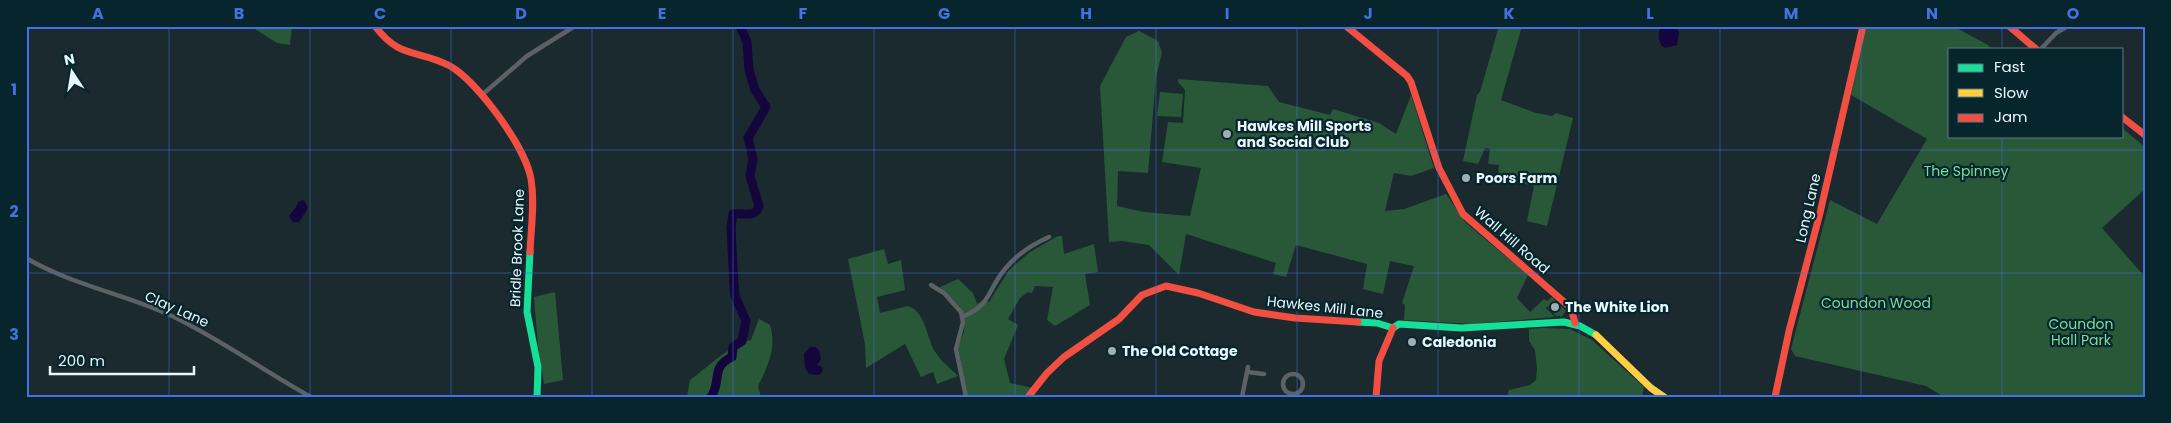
<svg xmlns="http://www.w3.org/2000/svg" width="2171" height="423" viewBox="0 0 2171 423" font-family="Poppins,sans-serif">
<rect width="100%" height="100%" fill="#1a2a2f"/>
<g fill="#295839">
<path d="M 250,26 L 292,26 L 290,45 L 277,43 Z"/>
<path d="M 1499,26 L 1522,26 L 1501,100 L 1536,113 L 1552,116 L 1556,113 L 1573,118 L 1547,226 L 1527,221 L 1534,186 L 1498,178 L 1499,165 L 1488,164 L 1490,149 L 1485,148 L 1478,164 L 1463,161 L 1477,95 L 1480,92 Z"/>
<path d="M 1865,26 L 1953,26 L 1988,45 L 1991,49 L 1950,49 L 1950,136 L 2122,136 L 2122,128 L 2145,147 L 2145,189 L 2102,228 L 2145,277 L 2145,397 L 1944,397 L 1926,386 L 1795,356 L 1791,349 L 1830,200 L 1877,224 L 1927,139 L 1851,95 Z"/>
<path d="M 1139,31 L 1158,41 L 1162,53 L 1156,77 L 1148,173 L 1118,171 L 1117,206 L 1144,212 L 1190,216 L 1201,168 L 1162,162 L 1168,122 L 1183,123 L 1185,90 L 1178,82 L 1178,79 L 1268,86 L 1279,102 L 1330,115 L 1333,109 L 1379,123 L 1396,134 L 1411,95 L 1434,168 L 1411,176 L 1394,173 L 1385,211 L 1404,209 L 1446,194 L 1466,223 L 1528,275 L 1517,298 L 1530,312 L 1544,299 L 1547,301 L 1552,297 L 1566,311 L 1561,317 L 1559,315 L 1557,317 L 1547,306 L 1546,308 L 1555,317 L 1472,324 L 1404,320 L 1405,305 L 1402,303 L 1414,266 L 1390,261 L 1383,294 L 1363,289 L 1367,264 L 1296,245 L 1286,277 L 1273,274 L 1276,263 L 1186,234 L 1179,275 L 1149,245 L 1122,241 L 1109,242 L 1100,86 L 1126,37 Z"/>
<path d="M 1160,92 L 1183,94 L 1181,117 L 1157,116 Z"/>
<path d="M 1058,236 L 1062,236 L 1064,254 L 1094,244 L 1098,272 L 1085,274 L 1090,305 L 1055,326 L 1047,320 L 1053,287 L 1035,286 L 1032,293 L 1028,292 L 1020,298 L 1008,319 L 1018,325 L 1004,359 L 1010,383 L 1033,388 L 1022,397 L 968,397 L 958,348 L 964,331 L 965,318 L 960,307 L 940,287 L 958,279 L 973,293 L 977,304 L 983,300 L 989,302 L 1009,270 L 1030,252 Z"/>
<path d="M 884,249 L 888,264 L 901,260 L 905,290 L 877,297 L 880,313 L 908,306 C 926,311 927,341 936,353 C 942,362 951,369 958,376 L 937,384 L 933,372 L 921,377 L 905,344 L 866,368 L 865,344 L 848,259 Z"/>
<path d="M 555,292 L 563,380 L 544,384 L 538,346 L 534,297 Z"/>
<path d="M 759,319 L 770,325 C 777,347 768,366 758,386 L 761,397 L 687,397 L 690,380 C 705,369 734,342 751,340 Z"/>
<path d="M 1542,328 L 1570,329 L 1592,340 L 1644,387 L 1642,397 L 1507,396 L 1509,390 L 1530,385 L 1536,380 L 1537,368 L 1535,350 L 1529,341 L 1529,329 Z"/>
</g>
<g fill="#14053c">
<path d="M 1662,26 L 1677,26 L 1679,33 L 1677,45 L 1665,48 L 1662,46 C 1658,40 1657,32 1662,26 Z"/>
<path d="M 304,200 L 308,208 L 299,222 L 293,222 L 289,216 L 296,207 L 298,202 Z"/>
<path d="M 810,347 L 815,347 L 819,350 L 821,359 L 817,365 L 821,366 L 823,370 L 819,375 L 809,374 L 805,368 L 804,354 Z"/>
</g>
<g fill="none" stroke-linecap="round" stroke-linejoin="round">
<path stroke="#14053c" stroke-width="9" d="M 711,397 C 722,381 710,367 732,357 L 733,347 L 742,341 L 746,321 L 735,296 L 734,285 L 731,228 L 733,214 C 743,212 755,219 759,206 L 750,176 L 753,159 L 748,138 L 766,107 L 755,90 L 749,70 L 747,42 L 740,26"/>
<g stroke="#5b6165" stroke-width="4.5">
<path d="M 2041,49 L 2056,33 L 2068,26"/>
<path d="M 483,94 L 527,56 L 575,26"/>
<path d="M 26,258 C 72,285 124,294 172,316 C 220,339 264,371 311,397"/>
<path d="M 931,285 L 944,293 L 961,312 L 963,322 L 956,349 L 966,397"/>
<path d="M 962,317 C 992,305 987,290 1005,269 C 1017,254 1031,245 1049,237"/>
<path d="M 1247,372 L 1264,374"/>
<circle cx="1293" cy="384" r="10"/>
<path d="M 1242,397 L 1248,367"/>
</g>
<g stroke="#16e098" stroke-width="7">
<path d="M 530,252 L 527,312 L 538,367 L 537,397"/>
<path d="M 1358,322 L 1377,323 L 1393,328 L 1399,324 L 1461,328 L 1564,322 L 1580,326 L 1596,335"/>
</g>
<path stroke="#ffcf43" stroke-width="7" d="M 1596,335 L 1651,388 L 1664,397"/>
<g stroke="#f24e42" stroke-width="7">
<path d="M 375,26 C 400,60 419,49 450,66 C 478,82 526,148 531,179 C 535,203 531,228 530,252"/>
<path d="M 1346,26 L 1407,76 L 1411,82 L 1439,168 L 1463,214 L 1571,308 L 1575,323"/>
<path d="M 2009,26 L 2036,49"/>
<path d="M 2122,117 L 2145,135"/>
<path d="M 1028,397 L 1047,373 L 1064,357 L 1119,319 L 1142,295 L 1166,286 L 1198,293 L 1254,312 L 1295,318 L 1358,322"/>
<path d="M 1376,397 L 1379,361 L 1393,328"/>
<path d="M 1775,397 L 1789,331 L 1820,213 L 1863,26"/>
</g>
</g>
<path fill="none" stroke="#4570df" stroke-width="1" stroke-opacity="0.55" d="M 169,26 L 169,397M 310,26 L 310,397M 451,26 L 451,397M 592,26 L 592,397M 733,26 L 733,397M 874,26 L 874,397M 1015,26 L 1015,397M 1156,26 L 1156,397M 1297,26 L 1297,397M 1438,26 L 1438,397M 1579,26 L 1579,397M 1720,26 L 1720,397M 1861,26 L 1861,397M 2002,26 L 2002,49M 2002,136 L 2002,397M 26,150 L 2145,150M 26,273 L 2145,273"/>
<g fill="#9fafb4" stroke="#07252c" stroke-width="2">
<circle cx="1227" cy="134" r="5"/>
<circle cx="1466" cy="178" r="5"/>
<circle cx="1555" cy="307" r="5"/>
<circle cx="1412" cy="342" r="5"/>
<circle cx="1112" cy="351" r="5"/>
</g>
<g text-anchor="middle" stroke-width="4.5" stroke-linejoin="round" paint-order="stroke">
<g font-size="14" font-weight="bold" fill="#e7f7fc" stroke="#07252c" text-anchor="start">
<text x="1237" y="131">Hawkes Mill Sports<tspan x="1237" dy="16">and Social Club</tspan></text>
<text x="1476" y="183">Poors Farm</text>
<text x="1565" y="312">The White Lion</text>
<text x="1422" y="347">Caledonia</text>
<text x="1122" y="356">The Old Cottage</text>
</g>
<g font-size="14" fill="#7cdd98" stroke="#07252c">
<text x="1966" y="176">The Spinney</text>
<text x="1876" y="308">Coundon Wood</text>
<text x="2081" y="329">Coundon<tspan x="2081" dy="16">Hall Park</tspan></text>
</g>
<g font-size="14" fill="#e7f7fc" stroke="#07252c">
<text transform="translate(1808 208) rotate(-77)" y="5">Long Lane</text>
<text transform="translate(1512 240) rotate(41)" y="5">Wall Hill Road</text>
<text transform="translate(517 248) rotate(-88)" y="5">Bridle Brook Lane</text>
<text transform="translate(1325 307) rotate(6)" y="5">Hawkes Mill Lane</text>
<text transform="translate(177 309) rotate(24)" y="5">Clay Lane</text>
</g>
</g>
<rect width="2171" height="423" fill="none" stroke="#07252c" stroke-width="55"/>
<rect x="1948" y="48" width="175" height="90" fill="#07252c" stroke="#61797f"/>
<rect x="1958" y="64" width="25" height="8" fill="#16e098" stroke="#61797f"/>
<text x="1994" y="72" font-size="15" fill="#e7f7fc">Fast</text>
<rect x="1958" y="89" width="25" height="8" fill="#ffcf43" stroke="#61797f"/>
<text x="1994" y="98" font-size="15" fill="#e7f7fc">Slow</text>
<rect x="1958" y="114" width="25" height="8" fill="#f24e42" stroke="#61797f"/>
<text x="1994" y="122" font-size="15" fill="#e7f7fc">Jam</text>
<g transform="translate(72 72) rotate(348)" stroke="#07252c" stroke-width="4" paint-order="stroke">
<path d="M0-4L9 19L0 12L-9 19Z" fill="#e7f7fc"/>
<text y="-8" font-size="14" font-weight="bold" text-anchor="middle" fill="#e7f7fc">N</text>
</g>
<path d="M50 366v8h144v-8" fill="none" stroke="#e7f7fc" stroke-width="2.5"/>
<text x="58" y="366" font-size="15" fill="#e7f7fc" stroke="#07252c" stroke-width="4" paint-order="stroke">200 m</text>
<rect x="28" y="28" width="2116" height="368" fill="none" stroke="#4570df" stroke-width="2"/>
<g font-size="16" text-anchor="middle" font-weight="bold" fill="#4570df">
<text x="98" y="19">A</text>
<text x="239" y="19">B</text>
<text x="380" y="19">C</text>
<text x="521" y="19">D</text>
<text x="662" y="19">E</text>
<text x="803" y="19">F</text>
<text x="944" y="19">G</text>
<text x="1086" y="19">H</text>
<text x="1227" y="19">I</text>
<text x="1368" y="19">J</text>
<text x="1509" y="19">K</text>
<text x="1650" y="19">L</text>
<text x="1791" y="19">M</text>
<text x="1932" y="19">N</text>
<text x="2073" y="19">O</text>
<text x="14" y="95">1</text>
<text x="14" y="217">2</text>
<text x="14" y="340">3</text>
</g>
</svg>
